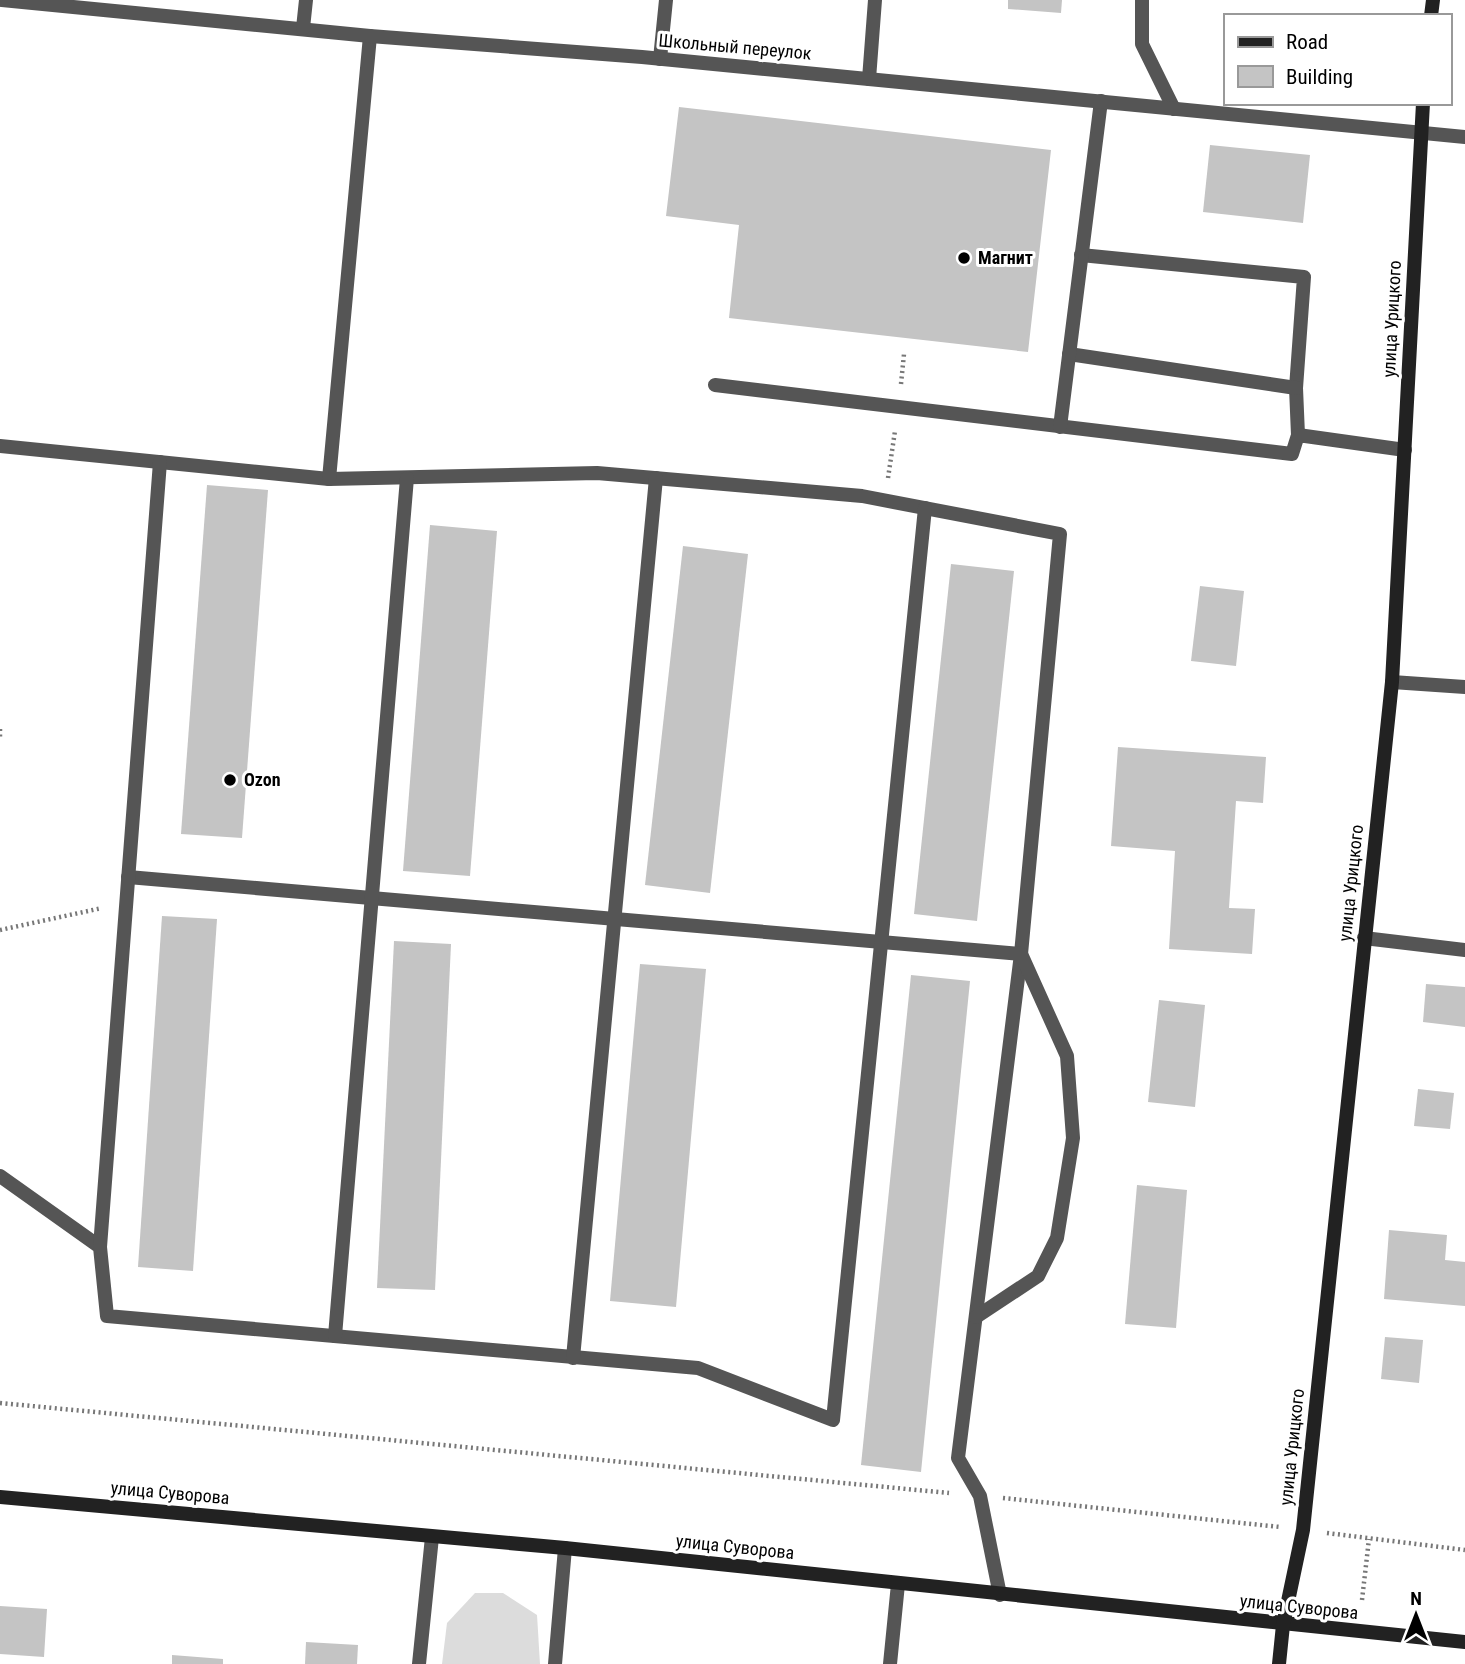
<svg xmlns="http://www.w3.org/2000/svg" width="1465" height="1664" viewBox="0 0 1465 1664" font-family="'Roboto Condensed',sans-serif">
<rect width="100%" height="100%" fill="#fff"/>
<path fill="#dcdcdc" d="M 475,1593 L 503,1593 L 537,1615 L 540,1664 L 442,1664 L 447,1623 Z"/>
<g fill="#c4c4c4">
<path d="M 1008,0 L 1062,0 L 1061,13 L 1008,9 Z"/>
<path d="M 679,107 L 1051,150 L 1028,352 L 729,318 L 739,225 L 666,216 Z"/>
<path d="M 1210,145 L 1310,155 L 1303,223 L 1203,212 Z"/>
<path d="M 207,485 L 268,490 L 242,838 L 181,834 Z"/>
<path d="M 430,525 L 497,531 L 470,876 L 403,871 Z"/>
<path d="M 683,546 L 748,554 L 710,893 L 645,885 Z"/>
<path d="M 951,564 L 1014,571 L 977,921 L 914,914 Z"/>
<path d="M 1200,586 L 1244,591 L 1236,666 L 1191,661 Z"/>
<path d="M 1118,747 L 1266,757 L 1263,803 L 1236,801 L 1229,908 L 1255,909 L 1252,954 L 1169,949 L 1175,851 L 1111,846 Z"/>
<path d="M 162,916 L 217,919 L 193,1271 L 138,1267 Z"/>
<path d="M 394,941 L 451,944 L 435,1290 L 377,1288 Z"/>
<path d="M 640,964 L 706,969 L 676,1307 L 610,1301 Z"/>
<path d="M 911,975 L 970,981 L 921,1472 L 861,1465 Z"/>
<path d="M 1426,984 L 1465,987 L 1465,1027 L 1423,1022 Z"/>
<path d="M 1159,1000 L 1205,1005 L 1195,1107 L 1148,1102 Z"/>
<path d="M 1418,1089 L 1454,1093 L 1450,1129 L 1414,1126 Z"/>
<path d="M 1137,1185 L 1187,1190 L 1176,1328 L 1125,1324 Z"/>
<path d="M 1389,1230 L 1447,1235 L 1445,1260 L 1465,1262 L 1465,1306 L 1384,1299 Z"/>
<path d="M 1385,1337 L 1423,1340 L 1419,1383 L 1381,1379 Z"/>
<path d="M 0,1606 L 47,1609 L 44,1657 L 0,1654 Z"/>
<path d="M 306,1642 L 358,1645 L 357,1664 L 305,1664 Z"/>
<path d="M 172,1655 L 223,1659 L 223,1664 L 172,1664 Z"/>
</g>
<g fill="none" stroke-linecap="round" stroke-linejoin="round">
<g stroke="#777" stroke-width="4.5" stroke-dasharray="2 3.5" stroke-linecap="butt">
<path d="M 901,384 L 904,354"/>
<path d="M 888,478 L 895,431"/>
<path d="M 0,729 L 0,740"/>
<path d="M 0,930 L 102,908"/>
<path d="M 0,1403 L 949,1493"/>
<path d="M 1003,1498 L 1280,1527"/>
<path d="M 1327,1533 L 1465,1550"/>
<path d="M 1362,1600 L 1369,1539"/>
</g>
<g stroke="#555" stroke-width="14">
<path d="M 1142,0 L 1142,44 L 1174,109"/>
<path d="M 660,59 L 666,0"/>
<path d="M 869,79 L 875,0"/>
<path d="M 1081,255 L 1304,277 L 1296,388 L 1298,435"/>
<path d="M 1069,354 L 1296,388"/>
<path d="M 715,385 L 1292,454 L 1298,435 L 1405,450"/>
<path d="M 1060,427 L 1101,101"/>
<path d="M 0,446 L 329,479 L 597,473 L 862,496 L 1060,534 L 1021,954 L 958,1458 L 980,1496 L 1000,1595"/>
<path d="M 329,479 L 370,36"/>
<path d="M 1392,682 L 1465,687"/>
<path d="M 128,877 L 1021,954 L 1067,1056 L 1073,1138 L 1057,1238 L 1038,1276 L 976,1317"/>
<path d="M 1364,938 L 1465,950"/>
<path d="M 0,1176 L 100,1247 L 107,1316 L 698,1368 L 833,1420 L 925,508"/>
<path d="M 100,1247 L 160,462"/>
<path d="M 335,1336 L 407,478"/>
<path d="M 573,1358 L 656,478"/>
</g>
<g stroke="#555" stroke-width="14">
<path d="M 2,0 L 370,36 L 642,57 L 1465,137"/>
<path d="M 303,28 L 306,0"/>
<path d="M 419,1664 L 432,1537"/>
<path d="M 555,1664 L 565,1548"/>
<path d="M 890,1664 L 898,1584"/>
</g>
<g stroke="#222" stroke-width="14">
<path d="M 1431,16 L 1433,0"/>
<path d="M 0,1497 L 565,1548 L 1465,1642"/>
<path d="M 1279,1664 L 1283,1625 L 1303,1530 L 1392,682 L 1423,103"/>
</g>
</g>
<g fill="#000" stroke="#fff" stroke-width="2.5">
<circle cx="964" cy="258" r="7"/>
<circle cx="230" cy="780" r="7"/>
</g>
<g text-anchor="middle" stroke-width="6" stroke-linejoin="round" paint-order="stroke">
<g font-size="18" fill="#000" stroke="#fff">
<text transform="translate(735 47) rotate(5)" y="6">Школьный переулок</text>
<text transform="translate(1392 319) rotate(-87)" y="6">улица Урицкого</text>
<text transform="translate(1351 883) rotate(-84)" y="6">улица Урицкого</text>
<text transform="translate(1292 1447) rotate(-84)" y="6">улица Урицкого</text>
<text transform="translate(170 1493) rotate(5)" y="6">улица Суворова</text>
<text transform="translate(735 1547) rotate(6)" y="6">улица Суворова</text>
<text transform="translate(1299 1607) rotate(6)" y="6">улица Суворова</text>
</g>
<g font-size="18" font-weight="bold" fill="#000" stroke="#fff" text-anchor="start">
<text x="978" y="264">Магнит</text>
<text x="244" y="786">Ozon</text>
</g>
</g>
<rect x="1224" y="14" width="228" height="91" fill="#ffffff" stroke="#999999" stroke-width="2"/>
<rect x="1238" y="37" width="35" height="10" fill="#222222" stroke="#999999" stroke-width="2"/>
<text x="1286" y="49" font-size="21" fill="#000000">Road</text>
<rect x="1238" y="66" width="35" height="21" fill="#c4c4c4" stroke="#999999" stroke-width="2"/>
<text x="1286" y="84" font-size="21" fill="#000000">Building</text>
<g transform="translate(1416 1615)" stroke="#ffffff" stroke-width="5" paint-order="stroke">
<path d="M0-5L12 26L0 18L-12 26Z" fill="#000000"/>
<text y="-10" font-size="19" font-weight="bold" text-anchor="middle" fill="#000000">N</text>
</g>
</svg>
